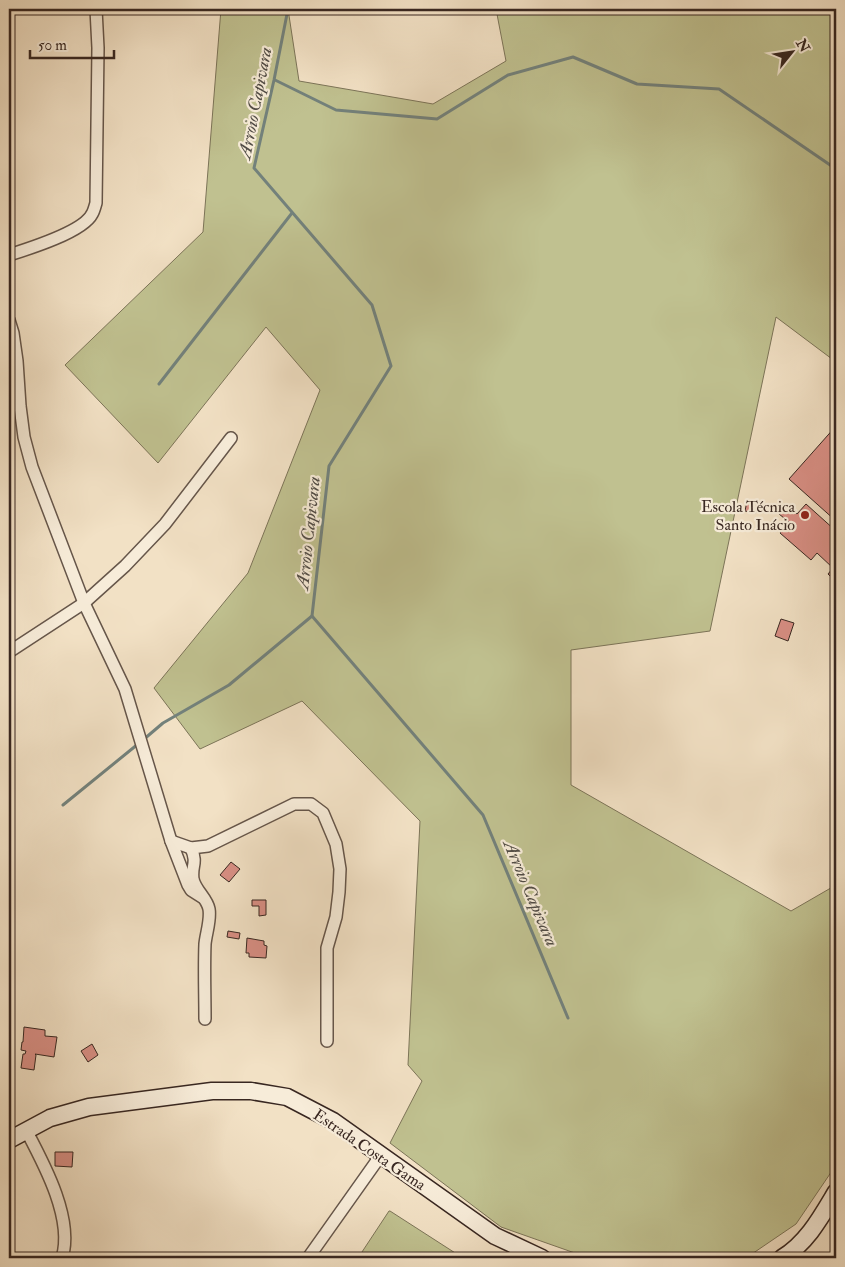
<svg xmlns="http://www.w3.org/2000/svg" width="845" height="1267" viewBox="0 0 845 1267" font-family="'IM FELL Double Pica',serif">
<rect width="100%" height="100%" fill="#f2e1c5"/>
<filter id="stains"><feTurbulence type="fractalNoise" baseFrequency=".004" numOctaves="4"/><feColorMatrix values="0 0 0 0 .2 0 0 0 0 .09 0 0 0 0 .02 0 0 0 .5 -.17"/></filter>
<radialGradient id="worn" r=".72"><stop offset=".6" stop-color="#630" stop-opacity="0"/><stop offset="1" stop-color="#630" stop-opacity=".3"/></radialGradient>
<g fill="#c0c190" stroke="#7c7458">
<path d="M 221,9 L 288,9 L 299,81 L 433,104 L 506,61 L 496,9 L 600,9 L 836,14 L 836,362 L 776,317 L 710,631 L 571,650 L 571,785 L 791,911 L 836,885 L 836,1165 L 796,1224 L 746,1258 L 589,1258 L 501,1227 L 390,1143 L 422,1081 L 408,1065 L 420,821 L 302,701 L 200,749 L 154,688 L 248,573 L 320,390 L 266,327 L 158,463 L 65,365 L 203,232 Z"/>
<path d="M 389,1211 L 390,1211 L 463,1258 L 358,1258 Z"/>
</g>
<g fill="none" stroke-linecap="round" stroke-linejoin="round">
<g stroke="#73817b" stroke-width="3">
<path d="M 288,9 L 274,80 L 254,168 L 372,305 L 391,366 L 329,466 L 312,616 L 483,815 L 568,1018"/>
<path d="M 275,80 L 336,110 L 437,119 L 508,75 L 573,57 L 637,84 L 719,89 L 836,169"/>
<path d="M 159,384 L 292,213"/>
<path d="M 143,740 L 163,723 L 229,685 L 312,616"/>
<path d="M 63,805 L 138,744"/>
</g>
</g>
<g fill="#d98f85" stroke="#382721">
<path d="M 836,426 L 836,521 L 789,479 Z"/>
<path d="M 747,501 L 753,502 L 751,510 L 757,511 L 756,513 L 745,511 Z"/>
<path d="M 806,504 L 836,531 L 836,582 L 828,574 L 833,568 L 817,553 L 811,560 L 780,533 L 789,522 L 779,514 L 787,505 L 797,514 Z"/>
<path d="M 781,619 L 794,623 L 788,641 L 775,636 Z"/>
<path d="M 231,862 L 240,869 L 229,882 L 220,875 Z"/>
<path d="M 252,900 L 266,900 L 266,915 L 259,916 L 259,906 L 252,906 Z"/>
<path d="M 228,931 L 240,933 L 239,939 L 227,937 Z"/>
<path d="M 247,938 L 264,941 L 264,945 L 267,946 L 266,958 L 249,957 L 249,953 L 246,953 Z"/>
<path d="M 24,1027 L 45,1030 L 45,1036 L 57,1037 L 54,1057 L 35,1054 L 36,1055 L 34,1070 L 21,1068 L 23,1054 L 25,1054 L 26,1051 L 21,1050 L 22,1042 L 23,1042 Z"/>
<path d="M 92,1044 L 98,1055 L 88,1062 L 81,1051 Z"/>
<path d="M 55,1152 L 73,1152 L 72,1167 L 55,1166 Z"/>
</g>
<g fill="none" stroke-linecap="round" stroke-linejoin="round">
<defs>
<g id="minor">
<path d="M 9,255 C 28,249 83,232 92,214 C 94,211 95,206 96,203 L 98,48 L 96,9"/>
<path d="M 9,320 L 13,333 L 17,361 L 20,406 L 24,437 L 32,467 L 84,603 L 125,689 L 171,841 L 188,885 L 191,890 L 202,897"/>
<path d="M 9,652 L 84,603 L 125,566 L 165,524 L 231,438"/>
<path d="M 171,841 L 191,848 L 208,846 L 294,804 L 311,804 L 323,813 L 336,844 L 340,869 L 339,892 L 336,917 L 327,948 L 327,1041"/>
<path d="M 191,848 C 198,864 191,865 193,879 C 195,890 207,898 209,909 C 211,920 206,933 205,944 C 204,969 205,994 205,1019"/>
<path d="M 26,1130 C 44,1164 74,1219 62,1258"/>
<path d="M 308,1258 L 381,1155"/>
</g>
<g id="secondary">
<path d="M 9,1140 L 50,1118 L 89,1107 L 212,1091 L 251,1091 L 287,1097 L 333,1121 L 495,1236 L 542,1258"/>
<path d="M 782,1258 C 807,1243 821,1217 836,1192"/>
</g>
</defs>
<use href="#minor" stroke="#66564a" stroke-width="14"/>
<use href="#secondary" stroke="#382721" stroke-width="19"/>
<use href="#minor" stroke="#f7ecd9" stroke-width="11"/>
<use href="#secondary" stroke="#f7ecd9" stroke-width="16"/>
</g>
<circle fill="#8f2418" stroke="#f7ecd9" stroke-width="2" cx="805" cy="515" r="5"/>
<g text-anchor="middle" stroke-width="4.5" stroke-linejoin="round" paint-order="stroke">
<g font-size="16" fill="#382721" stroke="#f7ecd9" text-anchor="end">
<text x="795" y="512">Escola Técnica<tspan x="795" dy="18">Santo Inácio</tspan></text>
</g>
<g font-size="16" fill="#382721" stroke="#f7ecd9">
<text transform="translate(370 1149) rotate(34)" y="6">Estrada Costa Gama</text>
</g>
<g font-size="18" font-style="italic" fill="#514c46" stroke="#f7ecd9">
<text transform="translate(255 103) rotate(-79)" y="6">Arroio Capivara</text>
<text transform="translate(308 533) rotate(-84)" y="6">Arroio Capivara</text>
<text transform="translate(531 893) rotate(67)" y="6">Arroio Capivara</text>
</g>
</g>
<rect width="845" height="1267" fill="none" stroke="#f2e1c5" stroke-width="30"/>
<rect x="10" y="10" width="825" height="1247" fill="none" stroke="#382721" stroke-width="2.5"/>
<rect x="15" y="15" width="815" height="1237" fill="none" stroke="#382721"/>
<g transform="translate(792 52) rotate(60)" stroke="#f7ecd9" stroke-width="4" paint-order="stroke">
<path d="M0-4L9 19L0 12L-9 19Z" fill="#382721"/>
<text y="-8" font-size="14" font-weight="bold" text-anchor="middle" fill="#382721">N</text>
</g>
<path d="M30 50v8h84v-8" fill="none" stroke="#382721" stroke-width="2.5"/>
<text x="38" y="50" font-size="15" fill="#382721" stroke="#f7ecd9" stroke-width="4" paint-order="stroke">50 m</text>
<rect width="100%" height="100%" filter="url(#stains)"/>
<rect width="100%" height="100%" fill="url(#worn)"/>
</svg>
